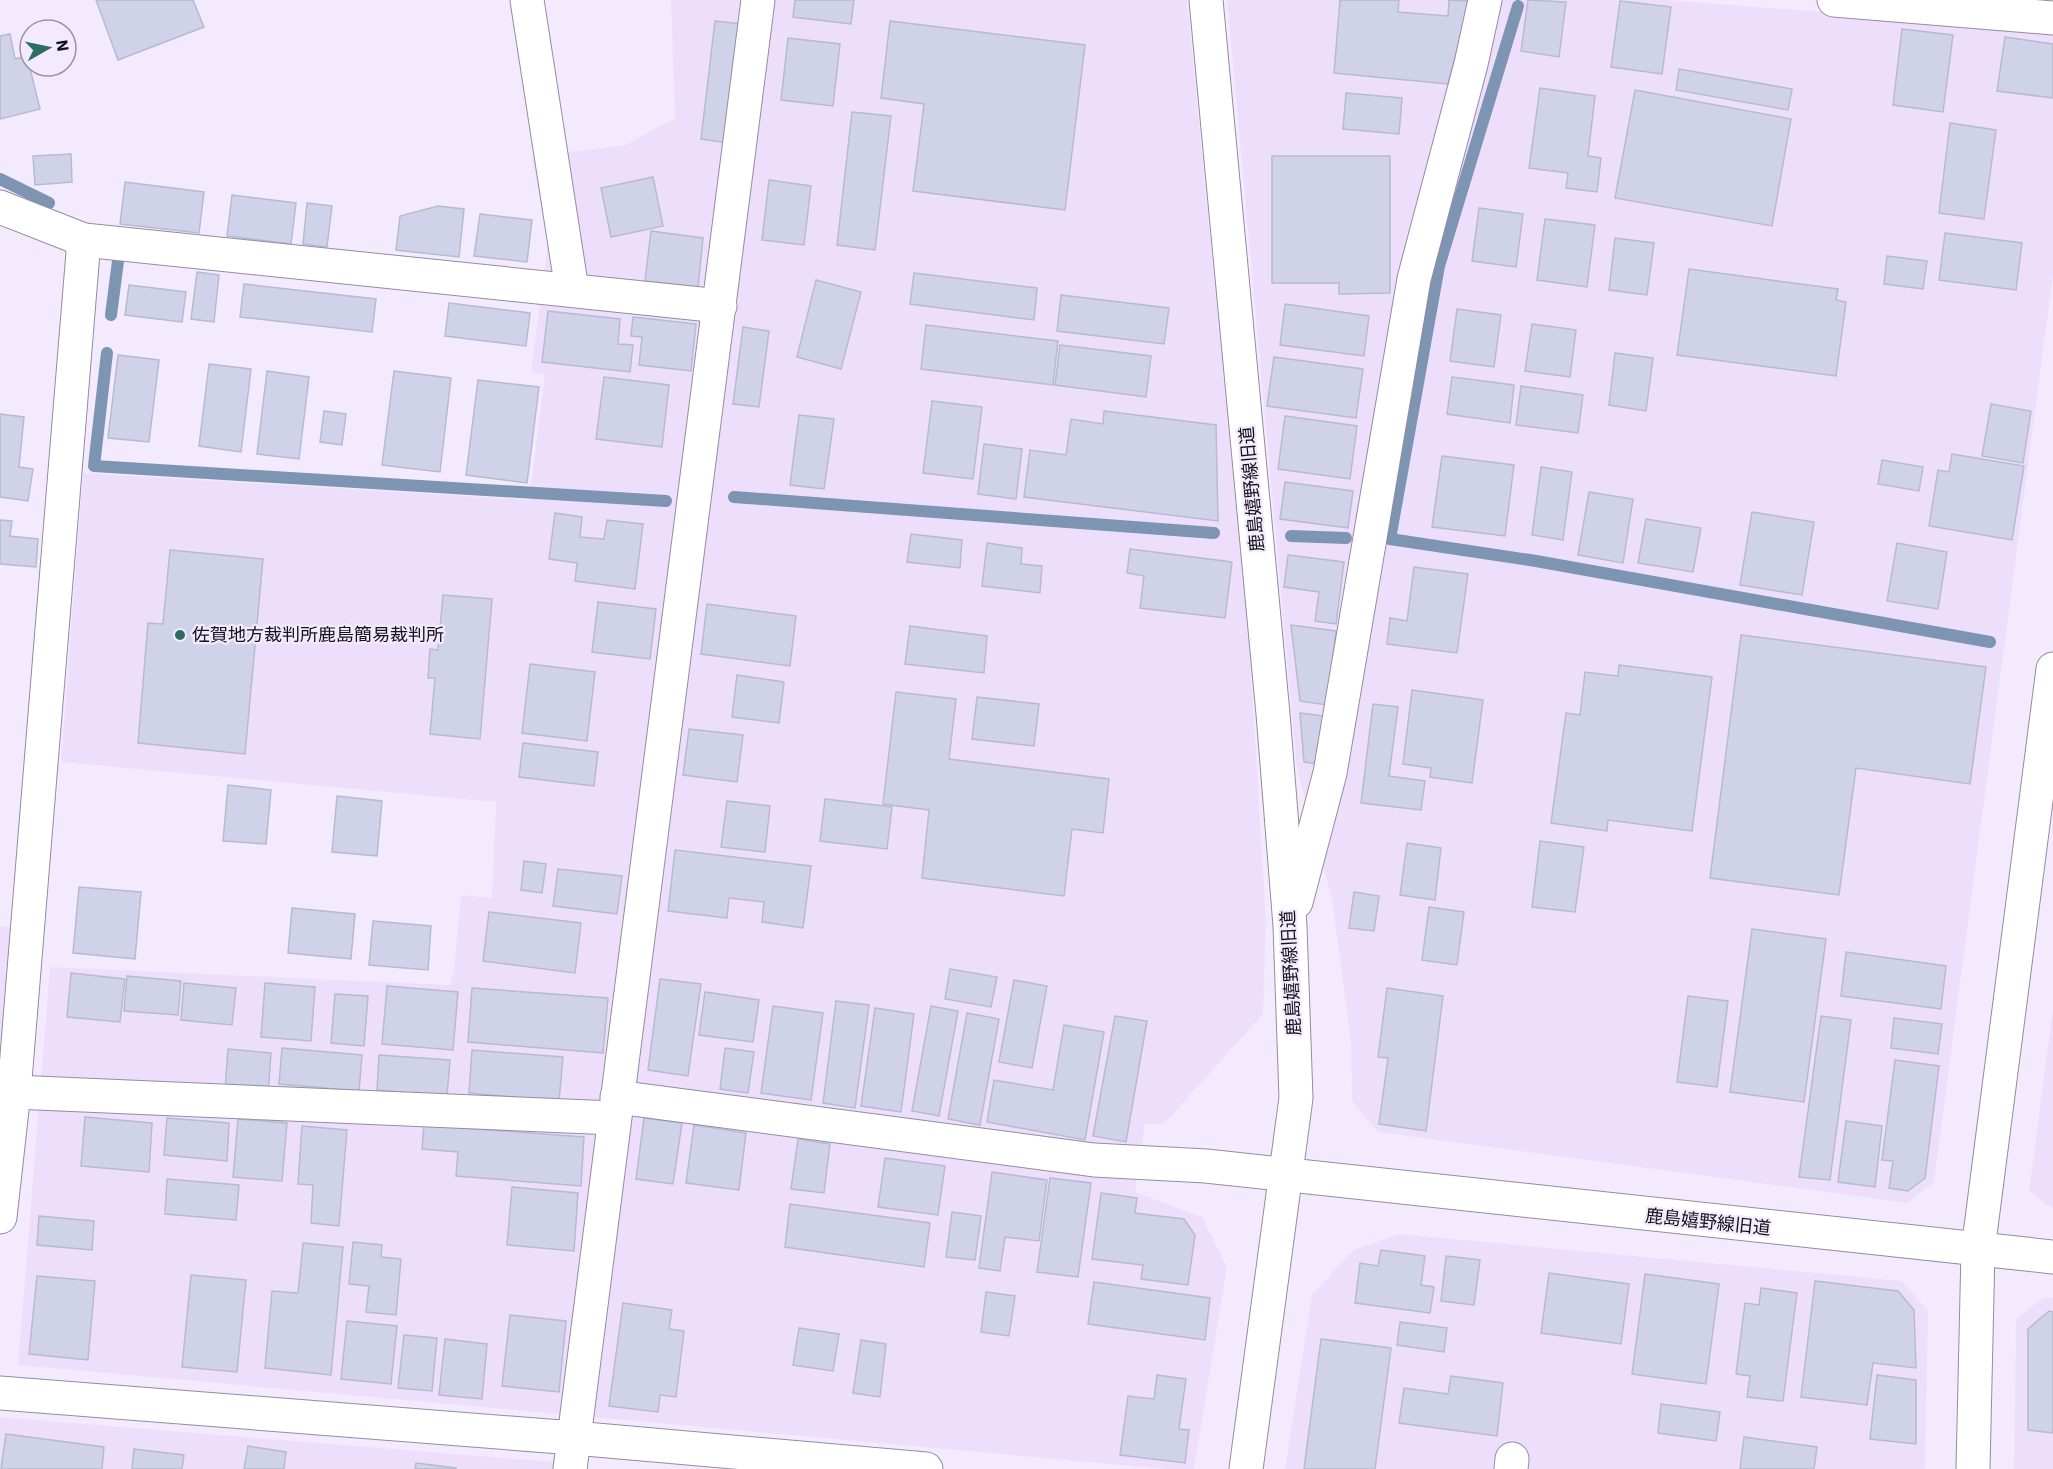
<svg xmlns="http://www.w3.org/2000/svg" width="2053" height="1469" viewBox="0 0 2053 1469" font-family="'IBM Plex Sans','Noto Sans JP',sans-serif">
<rect width="100%" height="100%" fill="#f3ebfd"/>
<g fill="#eddffc">
<path d="M 671,0 L 1187,0 L 1249,637 L 1266,920 L 1263,1014 L 1164,1124 L 1145,1124 L 1135,1192 L 1202,1217 L 1227,1267 L 1194,1469 L 1166,1469 L 18,1365 L 50,967 L 450,985 L 454,971 L 461,895 L 492,898 L 496,802 L 61,762 L 83,473 L 529,500 L 545,375 L 531,372 L 548,243 L 532,157 L 626,145 L 675,118 Z"/>
<path d="M 1227,0 L 1668,0 L 2053,30 L 2053,275 L 1934,1182 L 1908,1203 L 1378,1132 L 1352,1101 L 1351,1042 L 1332,899 L 1297,769 Z"/>
<path d="M 0,926 L 14,927 L 0,1072 Z"/>
<path d="M 2053,1008 L 2053,1209 L 2029,1191 Z"/>
<path d="M 1399,1234 L 1902,1281 L 1928,1311 L 1925,1469 L 1285,1469 L 1312,1295 L 1353,1250 Z"/>
<path d="M 2044,1297 L 2053,1298 L 2053,1469 L 2014,1469 L 2016,1319 Z"/>
<path d="M 0,1417 L 554,1462 L 553,1469 L 0,1469 Z"/>
</g>
<g fill="none" stroke-linecap="round" stroke-linejoin="round">
<g stroke="#7d94b2" stroke-width="12">
<path d="M 1518,6 L 1439,266 L 1390,539 L 1536,561 L 1990,642"/>
<path d="M 0,179 L 49,203"/>
<path d="M 111,315 L 118,261"/>
<path d="M 107,353 L 94,466 L 666,501"/>
<path d="M 734,497 L 1214,533"/>
<path d="M 1291,536 L 1346,538"/>
</g>
</g>
<g fill="#cfd2e9" stroke="#b7bad0" stroke-width="1.5">
<path d="M 96,0 L 193,0 L 204,27 L 118,60 Z"/>
<path d="M 795,0 L 854,0 L 851,24 L 793,17 Z"/>
<path d="M 1340,0 L 1399,0 L 1398,12 L 1448,16 L 1449,0 L 1470,1 L 1448,84 L 1334,73 Z"/>
<path d="M 1528,0 L 1566,2 L 1559,57 L 1521,51 Z"/>
<path d="M 1620,1 L 1671,7 L 1662,74 L 1611,67 Z"/>
<path d="M 715,21 L 742,24 L 728,143 L 701,139 Z"/>
<path d="M 890,21 L 1085,45 L 1065,210 L 913,191 L 924,104 L 881,98 Z"/>
<path d="M 1902,29 L 1953,35 L 1943,112 L 1893,105 Z"/>
<path d="M 10,34 L 15,59 L 27,56 L 40,109 L 0,119 L 0,36 Z"/>
<path d="M 2005,37 L 2053,44 L 2053,98 L 1997,91 Z"/>
<path d="M 788,38 L 840,44 L 833,106 L 781,100 Z"/>
<path d="M 1679,69 L 1792,89 L 1788,110 L 1676,90 Z"/>
<path d="M 1540,88 L 1595,96 L 1588,156 L 1601,158 L 1597,192 L 1566,188 L 1568,173 L 1529,168 Z"/>
<path d="M 1635,90 L 1791,119 L 1772,226 L 1615,198 Z"/>
<path d="M 1346,93 L 1402,98 L 1399,134 L 1343,129 Z"/>
<path d="M 852,112 L 891,116 L 875,250 L 837,245 Z"/>
<path d="M 1950,123 L 1996,130 L 1984,219 L 1939,213 Z"/>
<path d="M 71,154 L 72,182 L 35,185 L 33,156 Z"/>
<path d="M 1272,156 L 1390,156 L 1390,293 L 1339,294 L 1339,283 L 1272,283 Z"/>
<path d="M 653,177 L 663,226 L 611,237 L 601,188 Z"/>
<path d="M 769,180 L 811,186 L 804,245 L 762,240 Z"/>
<path d="M 125,182 L 204,192 L 199,233 L 120,224 Z"/>
<path d="M 232,195 L 296,203 L 291,244 L 227,236 Z"/>
<path d="M 307,203 L 332,206 L 327,247 L 303,244 Z"/>
<path d="M 438,206 L 464,209 L 459,257 L 396,250 L 400,216 Z"/>
<path d="M 1479,208 L 1523,214 L 1516,267 L 1472,261 Z"/>
<path d="M 480,214 L 532,220 L 527,262 L 474,256 Z"/>
<path d="M 1545,219 L 1595,225 L 1587,287 L 1537,280 Z"/>
<path d="M 651,231 L 703,238 L 698,287 L 645,281 Z"/>
<path d="M 1945,233 L 2022,243 L 2016,290 L 1939,280 Z"/>
<path d="M 1615,238 L 1654,243 L 1647,295 L 1609,290 Z"/>
<path d="M 1887,256 L 1927,261 L 1923,289 L 1884,284 Z"/>
<path d="M 1689,269 L 1838,289 L 1836,300 L 1846,302 L 1836,376 L 1677,355 Z"/>
<path d="M 197,272 L 219,275 L 214,322 L 191,319 Z"/>
<path d="M 914,273 L 1037,288 L 1034,320 L 910,304 Z"/>
<path d="M 816,280 L 861,292 L 841,369 L 797,357 Z"/>
<path d="M 244,284 L 376,299 L 372,332 L 240,317 Z"/>
<path d="M 129,285 L 186,292 L 182,322 L 125,315 Z"/>
<path d="M 1061,295 L 1169,308 L 1164,344 L 1057,331 Z"/>
<path d="M 449,303 L 530,313 L 526,346 L 445,336 Z"/>
<path d="M 1285,304 L 1369,316 L 1364,356 L 1280,345 Z"/>
<path d="M 1457,309 L 1501,315 L 1494,367 L 1450,361 Z"/>
<path d="M 548,311 L 620,319 L 618,344 L 633,345 L 630,372 L 542,362 Z"/>
<path d="M 633,317 L 696,324 L 691,371 L 639,365 L 642,337 L 631,336 Z"/>
<path d="M 1532,324 L 1576,330 L 1570,377 L 1525,371 Z"/>
<path d="M 926,325 L 1058,341 L 1053,385 L 921,369 Z"/>
<path d="M 743,327 L 769,331 L 759,407 L 733,404 Z"/>
<path d="M 1060,345 L 1151,356 L 1146,397 L 1055,385 Z"/>
<path d="M 1615,353 L 1653,358 L 1646,411 L 1609,405 Z"/>
<path d="M 118,355 L 159,360 L 149,442 L 108,438 Z"/>
<path d="M 1274,357 L 1363,369 L 1356,418 L 1267,406 Z"/>
<path d="M 209,364 L 251,369 L 241,452 L 199,446 Z"/>
<path d="M 267,371 L 309,377 L 299,459 L 257,454 Z"/>
<path d="M 394,371 L 451,378 L 440,472 L 382,465 Z"/>
<path d="M 604,377 L 669,385 L 662,447 L 596,439 Z"/>
<path d="M 1452,377 L 1514,385 L 1510,423 L 1447,414 Z"/>
<path d="M 478,380 L 539,387 L 527,483 L 466,475 Z"/>
<path d="M 1521,386 L 1583,395 L 1578,433 L 1516,425 Z"/>
<path d="M 932,401 L 982,407 L 973,479 L 923,473 Z"/>
<path d="M 1991,404 L 2031,411 L 2023,463 L 1982,456 Z"/>
<path d="M 324,411 L 346,414 L 342,445 L 320,442 Z"/>
<path d="M 1104,411 L 1216,425 L 1218,521 L 1024,497 L 1030,450 L 1066,455 L 1071,419 L 1103,424 Z"/>
<path d="M 0,414 L 24,417 L 19,467 L 33,469 L 28,501 L 0,497 Z"/>
<path d="M 799,415 L 834,419 L 824,489 L 790,485 Z"/>
<path d="M 1285,416 L 1357,426 L 1350,479 L 1278,469 Z"/>
<path d="M 984,444 L 1022,449 L 1016,499 L 978,494 Z"/>
<path d="M 1952,454 L 2024,466 L 2012,540 L 1929,526 L 1938,470 L 1949,472 Z"/>
<path d="M 1442,456 L 1514,465 L 1505,536 L 1432,527 Z"/>
<path d="M 1882,460 L 1923,467 L 1919,491 L 1878,484 Z"/>
<path d="M 1541,467 L 1572,472 L 1563,540 L 1532,535 Z"/>
<path d="M 1285,482 L 1353,491 L 1348,528 L 1280,519 Z"/>
<path d="M 1589,492 L 1633,499 L 1623,563 L 1578,555 Z"/>
<path d="M 1752,512 L 1814,522 L 1802,595 L 1740,585 Z"/>
<path d="M 555,513 L 582,517 L 580,537 L 604,539 L 607,520 L 643,524 L 635,589 L 575,581 L 577,563 L 549,559 Z"/>
<path d="M 1646,519 L 1701,528 L 1693,572 L 1638,563 Z"/>
<path d="M 0,520 L 12,521 L 10,536 L 38,539 L 36,567 L 0,564 Z"/>
<path d="M 911,534 L 962,540 L 960,568 L 907,562 Z"/>
<path d="M 987,543 L 1022,548 L 1021,564 L 1042,566 L 1040,593 L 982,586 Z"/>
<path d="M 1897,543 L 1947,552 L 1938,609 L 1887,601 Z"/>
<path d="M 1130,549 L 1232,562 L 1225,618 L 1140,608 L 1144,576 L 1127,573 Z"/>
<path d="M 170,550 L 263,559 L 245,754 L 138,743 L 148,623 L 163,624 Z"/>
<path d="M 1288,555 L 1344,562 L 1336,624 L 1315,621 L 1319,592 L 1284,587 Z"/>
<path d="M 1414,567 L 1468,574 L 1457,653 L 1387,644 L 1390,618 L 1407,621 Z"/>
<path d="M 443,595 L 492,599 L 480,739 L 430,734 L 435,678 L 428,678 L 430,649 L 438,650 Z"/>
<path d="M 598,602 L 656,609 L 650,659 L 592,652 Z"/>
<path d="M 707,604 L 796,616 L 790,666 L 701,654 Z"/>
<path d="M 1291,625 L 1336,631 L 1327,705 L 1300,701 Z"/>
<path d="M 910,626 L 987,636 L 984,673 L 905,664 Z"/>
<path d="M 1741,635 L 1986,667 L 1970,784 L 1856,768 L 1839,895 L 1710,878 Z"/>
<path d="M 530,664 L 595,672 L 587,741 L 522,733 Z"/>
<path d="M 1619,665 L 1712,677 L 1692,831 L 1608,820 L 1607,831 L 1551,823 L 1566,713 L 1580,715 L 1585,672 L 1618,676 Z"/>
<path d="M 737,675 L 784,682 L 779,723 L 732,717 Z"/>
<path d="M 1412,690 L 1483,700 L 1472,783 L 1430,777 L 1431,768 L 1403,764 Z"/>
<path d="M 896,692 L 956,699 L 949,759 L 1109,779 L 1103,833 L 1072,829 L 1064,896 L 922,878 L 929,810 L 883,804 Z"/>
<path d="M 977,697 L 1039,704 L 1034,746 L 972,739 Z"/>
<path d="M 1373,704 L 1398,707 L 1389,776 L 1425,781 L 1421,810 L 1361,803 Z"/>
<path d="M 1300,713 L 1323,716 L 1317,764 L 1304,762 Z"/>
<path d="M 689,729 L 743,735 L 737,782 L 683,775 Z"/>
<path d="M 523,743 L 598,752 L 594,786 L 519,777 Z"/>
<path d="M 228,785 L 271,790 L 266,844 L 223,841 Z"/>
<path d="M 337,796 L 382,801 L 377,856 L 332,852 Z"/>
<path d="M 825,799 L 892,807 L 887,849 L 820,841 Z"/>
<path d="M 727,801 L 770,806 L 765,852 L 721,847 Z"/>
<path d="M 1540,841 L 1584,847 L 1575,912 L 1532,907 Z"/>
<path d="M 1407,843 L 1441,848 L 1435,900 L 1400,895 Z"/>
<path d="M 675,850 L 811,866 L 803,928 L 762,922 L 764,902 L 729,898 L 727,918 L 668,911 Z"/>
<path d="M 524,861 L 546,864 L 542,893 L 521,890 Z"/>
<path d="M 558,869 L 622,876 L 617,914 L 553,906 Z"/>
<path d="M 79,887 L 141,892 L 135,959 L 73,953 Z"/>
<path d="M 1354,892 L 1379,896 L 1374,931 L 1349,928 Z"/>
<path d="M 1429,907 L 1464,912 L 1457,965 L 1422,960 Z"/>
<path d="M 292,908 L 355,914 L 351,959 L 288,953 Z"/>
<path d="M 489,912 L 581,923 L 575,973 L 483,961 Z"/>
<path d="M 373,921 L 431,926 L 428,970 L 369,965 Z"/>
<path d="M 1752,929 L 1826,939 L 1804,1102 L 1730,1092 Z"/>
<path d="M 1846,952 L 1946,966 L 1941,1009 L 1841,996 Z"/>
<path d="M 950,969 L 997,977 L 991,1007 L 945,999 Z"/>
<path d="M 71,973 L 125,979 L 120,1022 L 67,1017 Z"/>
<path d="M 127,976 L 181,981 L 178,1015 L 124,1011 Z"/>
<path d="M 660,979 L 701,984 L 688,1076 L 648,1070 Z"/>
<path d="M 1014,980 L 1047,986 L 1032,1068 L 999,1062 Z"/>
<path d="M 184,983 L 236,988 L 232,1025 L 181,1020 Z"/>
<path d="M 265,983 L 315,987 L 311,1041 L 261,1037 Z"/>
<path d="M 387,986 L 458,992 L 453,1050 L 382,1044 Z"/>
<path d="M 472,988 L 608,998 L 603,1053 L 468,1042 Z"/>
<path d="M 1387,988 L 1443,996 L 1426,1131 L 1379,1124 L 1388,1058 L 1378,1057 Z"/>
<path d="M 705,992 L 759,1000 L 753,1042 L 699,1035 Z"/>
<path d="M 335,994 L 368,996 L 364,1046 L 331,1043 Z"/>
<path d="M 1688,996 L 1728,1001 L 1717,1087 L 1677,1082 Z"/>
<path d="M 836,1001 L 869,1005 L 855,1108 L 823,1103 Z"/>
<path d="M 773,1006 L 823,1013 L 811,1100 L 761,1093 Z"/>
<path d="M 931,1006 L 958,1011 L 939,1116 L 912,1111 Z"/>
<path d="M 875,1008 L 914,1014 L 901,1112 L 861,1106 Z"/>
<path d="M 967,1013 L 999,1019 L 980,1125 L 948,1119 Z"/>
<path d="M 1115,1016 L 1147,1021 L 1126,1142 L 1093,1136 Z"/>
<path d="M 1821,1016 L 1851,1020 L 1830,1180 L 1799,1177 Z"/>
<path d="M 1894,1018 L 1942,1024 L 1938,1054 L 1891,1048 Z"/>
<path d="M 1064,1025 L 1104,1032 L 1085,1140 L 987,1122 L 994,1080 L 1053,1090 Z"/>
<path d="M 282,1048 L 362,1055 L 359,1091 L 279,1084 Z"/>
<path d="M 725,1048 L 754,1052 L 748,1093 L 720,1089 Z"/>
<path d="M 228,1049 L 271,1053 L 268,1094 L 225,1090 Z"/>
<path d="M 472,1050 L 563,1057 L 559,1101 L 469,1093 Z"/>
<path d="M 379,1055 L 450,1060 L 447,1096 L 377,1090 Z"/>
<path d="M 1895,1060 L 1939,1066 L 1925,1178 L 1908,1191 L 1889,1188 L 1893,1161 L 1882,1160 Z"/>
<path d="M 85,1117 L 152,1123 L 149,1172 L 81,1166 Z"/>
<path d="M 167,1118 L 229,1123 L 227,1161 L 164,1155 Z"/>
<path d="M 644,1118 L 682,1123 L 673,1184 L 636,1179 Z"/>
<path d="M 238,1119 L 287,1123 L 282,1181 L 233,1177 Z"/>
<path d="M 1846,1121 L 1882,1126 L 1875,1187 L 1838,1182 Z"/>
<path d="M 424,1125 L 584,1137 L 581,1186 L 456,1176 L 458,1152 L 422,1149 Z"/>
<path d="M 694,1125 L 746,1133 L 739,1190 L 686,1183 Z"/>
<path d="M 302,1126 L 347,1130 L 339,1226 L 311,1223 L 313,1185 L 298,1184 Z"/>
<path d="M 798,1139 L 830,1144 L 824,1193 L 791,1189 Z"/>
<path d="M 885,1158 L 945,1166 L 938,1215 L 878,1207 Z"/>
<path d="M 992,1172 L 1047,1180 L 1039,1241 L 1005,1237 L 1000,1271 L 979,1268 Z"/>
<path d="M 1050,1178 L 1091,1183 L 1078,1277 L 1037,1272 Z"/>
<path d="M 167,1179 L 239,1185 L 236,1220 L 165,1214 Z"/>
<path d="M 512,1187 L 578,1193 L 574,1251 L 507,1245 Z"/>
<path d="M 1101,1193 L 1137,1198 L 1135,1213 L 1184,1219 L 1195,1235 L 1188,1285 L 1141,1279 L 1143,1265 L 1092,1259 Z"/>
<path d="M 790,1204 L 930,1223 L 924,1267 L 785,1247 Z"/>
<path d="M 952,1212 L 981,1216 L 975,1260 L 946,1257 Z"/>
<path d="M 39,1216 L 94,1221 L 92,1250 L 37,1245 Z"/>
<path d="M 353,1242 L 382,1245 L 381,1257 L 401,1259 L 396,1315 L 366,1312 L 369,1286 L 349,1284 Z"/>
<path d="M 303,1243 L 343,1247 L 331,1375 L 265,1368 L 272,1291 L 298,1293 Z"/>
<path d="M 1381,1250 L 1425,1256 L 1421,1285 L 1434,1287 L 1430,1313 L 1355,1303 L 1360,1263 L 1378,1266 Z"/>
<path d="M 1446,1256 L 1480,1260 L 1474,1305 L 1441,1301 Z"/>
<path d="M 1549,1273 L 1629,1284 L 1621,1344 L 1541,1333 Z"/>
<path d="M 1645,1274 L 1719,1284 L 1706,1384 L 1632,1374 Z"/>
<path d="M 191,1275 L 246,1280 L 237,1372 L 182,1367 Z"/>
<path d="M 37,1276 L 95,1281 L 88,1360 L 29,1354 Z"/>
<path d="M 1815,1281 L 1898,1291 L 1914,1310 L 1916,1368 L 1873,1363 L 1867,1405 L 1801,1397 Z"/>
<path d="M 1094,1282 L 1210,1298 L 1205,1340 L 1088,1324 Z"/>
<path d="M 1761,1288 L 1797,1293 L 1783,1401 L 1747,1397 L 1750,1376 L 1736,1374 L 1745,1303 L 1759,1305 Z"/>
<path d="M 986,1292 L 1015,1296 L 1009,1336 L 981,1332 Z"/>
<path d="M 623,1303 L 672,1310 L 669,1329 L 684,1331 L 676,1397 L 660,1395 L 658,1412 L 609,1406 Z"/>
<path d="M 2049,1311 L 2053,1312 L 2053,1433 L 2028,1430 L 2028,1329 Z"/>
<path d="M 510,1315 L 566,1321 L 559,1392 L 502,1386 Z"/>
<path d="M 347,1321 L 397,1326 L 391,1384 L 341,1379 Z"/>
<path d="M 1400,1322 L 1447,1328 L 1444,1352 L 1397,1345 Z"/>
<path d="M 799,1328 L 839,1334 L 833,1371 L 793,1365 Z"/>
<path d="M 404,1335 L 437,1338 L 432,1391 L 398,1388 Z"/>
<path d="M 445,1339 L 487,1344 L 482,1399 L 439,1395 Z"/>
<path d="M 1321,1339 L 1391,1348 L 1375,1469 L 1304,1469 Z"/>
<path d="M 861,1340 L 886,1344 L 880,1397 L 853,1393 Z"/>
<path d="M 1157,1375 L 1186,1379 L 1179,1429 L 1189,1430 L 1185,1463 L 1120,1455 L 1128,1396 L 1154,1399 Z"/>
<path d="M 1877,1375 L 1916,1380 L 1916,1444 L 1870,1439 Z"/>
<path d="M 1451,1376 L 1503,1383 L 1497,1436 L 1399,1423 L 1404,1388 L 1448,1394 Z"/>
<path d="M 1661,1404 L 1720,1412 L 1716,1441 L 1658,1433 Z"/>
<path d="M 6,1434 L 104,1447 L 102,1469 L 1,1469 Z"/>
<path d="M 1744,1437 L 1817,1447 L 1814,1469 L 1740,1469 Z"/>
<path d="M 248,1446 L 286,1452 L 284,1469 L 244,1469 Z"/>
<path d="M 134,1449 L 184,1455 L 182,1469 L 132,1469 Z"/>
<path d="M 416,1463 L 456,1468 L 456,1469 L 415,1469 Z"/>
</g>
<g fill="none" stroke-linecap="round" stroke-linejoin="round">
<defs>
<g id="minor">
<path d="M 527,0 L 572,290"/>
<path d="M 1206,0 L 1273,714 L 1290,926 L 1296,1098 L 1246,1469"/>
<path d="M 1834,0 L 2053,18"/>
<path d="M 0,207 L 84,240 L 720,306"/>
<path d="M 1296,902 L 1330,773 L 1414,279 L 1471,64 L 1485,0"/>
<path d="M 14,1092 L 614,1118"/>
<path d="M 617,1097 L 1094,1160 L 1206,1166 L 2053,1257"/>
<path d="M 0,1217 L 14,1092 L 84,240"/>
<path d="M 0,1393 L 574,1438 L 926,1469"/>
<path d="M 570,1469 L 758,0"/>
<path d="M 1511,1469 L 1512,1459"/>
<path d="M 1973,1469 L 1978,1250 L 2053,669"/>
</g>
</defs>
<use href="#minor" stroke="#958ba0" stroke-width="35"/>
<use href="#minor" stroke="#fff" stroke-width="33"/>
</g>
<circle fill="#2c6f61" stroke="#f3ebfd" stroke-width="2" cx="180" cy="635" r="6"/>
<g text-anchor="middle" stroke-width="4.5" stroke-linejoin="round" paint-order="stroke">
<g font-size="18" fill="#141018" stroke="#f3ebfd">
<text transform="translate(1252 489) rotate(-95)" y="6">鹿島嬉野線旧道</text>
<text transform="translate(1291 973) rotate(-93)" y="6">鹿島嬉野線旧道</text>
<text transform="translate(1708 1222) rotate(6)" y="6">鹿島嬉野線旧道</text>
</g>
<g font-size="18" fill="#141018" stroke="#f3ebfd" text-anchor="start">
<text x="192" y="641">佐賀地方裁判所鹿島簡易裁判所</text>
</g>
</g>
<g transform="translate(48 48) rotate(81)"><circle r="28" fill="#f3ebfd" stroke="#9a93a1" stroke-width="1.5"/>
<path d="M0-4.5L10 22L0 15L-10 22Z" fill="#2c6f61"/>
<text y="-9" font-size="16" font-weight="bold" text-anchor="middle" fill="#141018">N</text>
</g>
</svg>
